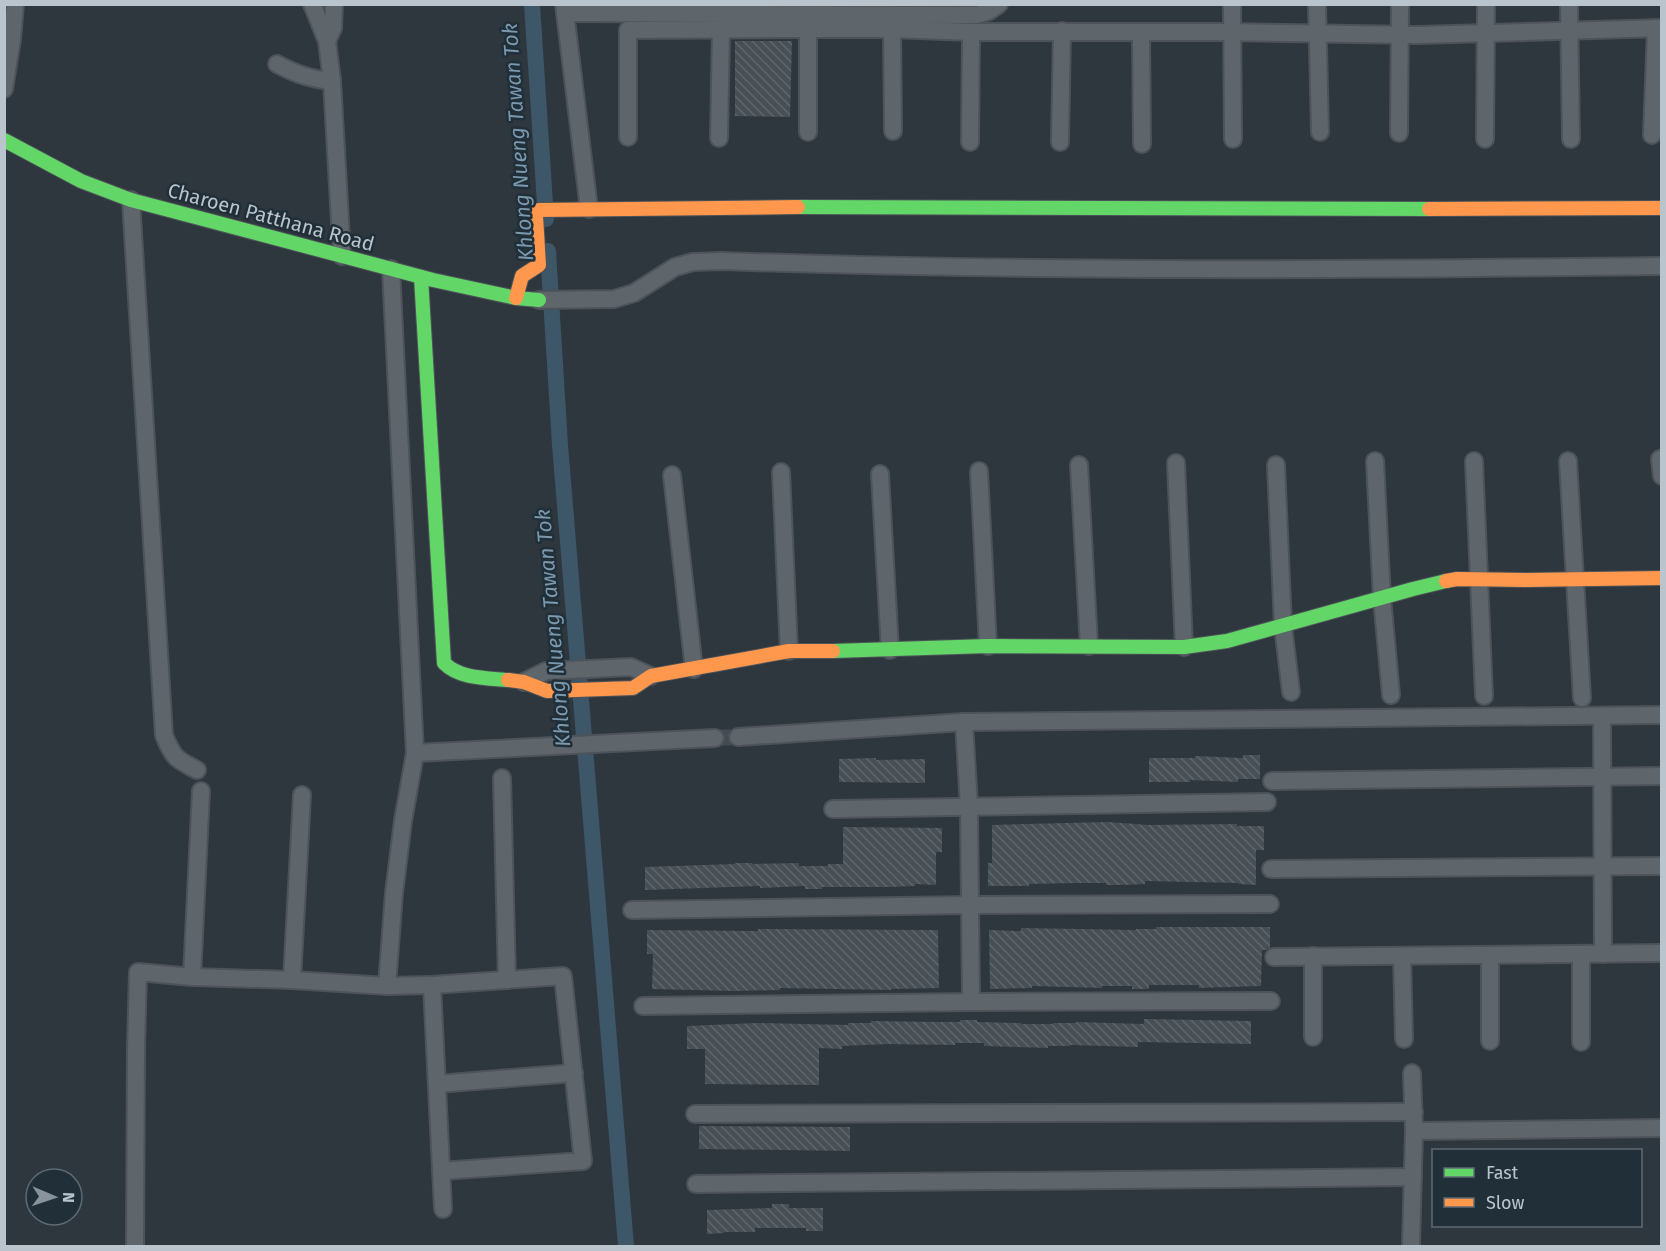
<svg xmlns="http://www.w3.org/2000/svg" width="1666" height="1251" viewBox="0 0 1666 1251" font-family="'Fira Sans',sans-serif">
<defs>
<pattern id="building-back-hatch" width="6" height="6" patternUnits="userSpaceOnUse" patternTransform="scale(1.5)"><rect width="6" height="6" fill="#484f55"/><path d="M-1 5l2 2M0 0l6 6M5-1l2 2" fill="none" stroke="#60676c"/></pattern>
</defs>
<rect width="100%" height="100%" fill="#2e373e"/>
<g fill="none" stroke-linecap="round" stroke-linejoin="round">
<g stroke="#3d5668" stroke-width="16">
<path d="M 532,4 L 546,219"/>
<path d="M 548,251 L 560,445 L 626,1246"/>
</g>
</g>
<g fill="url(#building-back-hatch)">
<path d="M 735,41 L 792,41 L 790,117 L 735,116 Z"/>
<path d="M 1243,755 L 1260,755 L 1260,779 L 1238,779 L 1238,782 L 1190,780 L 1190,782 L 1149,782 L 1149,758 L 1195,758 L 1195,756 L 1243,758 Z"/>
<path d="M 876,758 L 876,760 L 925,759 L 925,783 L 839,782 L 839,759 Z"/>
<path d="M 1107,822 L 1149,825 L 1237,824 L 1237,826 L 1264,826 L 1264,850 L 1256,850 L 1256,885 L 1239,884 L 1239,883 L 1145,881 L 1145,884 L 1123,885 L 1106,885 L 1106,883 L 1076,883 L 1029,884 L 1029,886 L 988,886 L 988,863 L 992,863 L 992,825 Z"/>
<path d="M 843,827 L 942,828 L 942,852 L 936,852 L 936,885 L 915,884 L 915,886 L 890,887 L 822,887 L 822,889 L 805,889 L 805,886 L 760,888 L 760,886 L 645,890 L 645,867 L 735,864 L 735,863 L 752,863 L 752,864 L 799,863 L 799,866 L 828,866 L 828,864 L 843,864 Z"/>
<path d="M 1156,927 L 1270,927 L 1270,948 L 1266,950 L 1262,950 L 1261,986 L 1199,988 L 1199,985 L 1149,985 L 1149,989 L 1132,989 L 1132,986 L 1102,986 L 1102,988 L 1032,986 L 1032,988 L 990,989 L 989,930 L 1021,931 L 1021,928 L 1136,930 L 1136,929 L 1156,929 Z"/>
<path d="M 758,929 L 938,930 L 939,988 L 891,989 L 891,990 L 780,988 L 780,990 L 734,991 L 652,989 L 653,954 L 647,954 L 647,930 L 758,931 Z"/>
<path d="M 1144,1019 L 1251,1021 L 1251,1044 L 1138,1042 L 1138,1047 L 1070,1045 L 1070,1046 L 1048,1046 L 1048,1048 L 984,1046 L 984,1043 L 955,1043 L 955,1045 L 888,1044 L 842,1046 L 842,1049 L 819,1048 L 819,1085 L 705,1084 L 705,1049 L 687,1049 L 687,1026 L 757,1023 L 848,1025 L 848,1023 L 871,1023 L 871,1021 L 938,1022 L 960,1022 L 960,1020 L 977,1020 L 977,1022 L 1021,1023 L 1021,1024 L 1053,1024 L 1053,1023 L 1076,1023 L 1076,1022 L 1144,1024 Z"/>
<path d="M 699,1126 L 850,1127 L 850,1151 L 699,1149 Z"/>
<path d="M 772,1204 L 789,1204 L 789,1208 L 823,1208 L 823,1231 L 806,1231 L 806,1228 L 755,1228 L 755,1232 L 724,1232 L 724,1233 L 707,1234 L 707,1210 L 772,1208 Z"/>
</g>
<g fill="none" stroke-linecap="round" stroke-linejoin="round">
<path stroke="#434c53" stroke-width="16" stroke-dasharray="16 8" stroke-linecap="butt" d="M 715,738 L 738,737"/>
<defs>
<g id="street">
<path d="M 312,4 L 327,41 L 332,81 L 342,256"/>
<path d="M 564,4 L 589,209"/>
<path d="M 1232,4 L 1233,139"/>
<path d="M 1317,4 L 1320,132"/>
<path d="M 1569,4 L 1571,139"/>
<path d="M 565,13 L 977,15 L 989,11 L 999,4"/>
<path d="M 892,29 L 893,131"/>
<path d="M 1141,32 L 1142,144"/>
<path d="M 327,41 L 333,28 L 334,4"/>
<path d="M 277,64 C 296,74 310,79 332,81"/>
<path d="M 4,89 L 12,39 L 15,4"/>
<path d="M 808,132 L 808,29 L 892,29 L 971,32 L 1226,32 L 1417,35 L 1662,28"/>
<path d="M 1399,133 L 1400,4"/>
<path d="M 1652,135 L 1656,28"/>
<path d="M 628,137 L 628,30 L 808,29"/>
<path d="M 719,138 L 721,30"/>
<path d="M 1485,139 L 1486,4"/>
<path d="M 970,142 L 971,32"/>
<path d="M 1060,142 L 1062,31"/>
<path d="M 131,200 L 164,735 C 173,758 176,759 197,770"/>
<path d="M 539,300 L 614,299 L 634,293 L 675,267 L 693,262 L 722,261 C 1035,272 1348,270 1662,266"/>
<path d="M 1660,459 L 1662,476"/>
<path d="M 1375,461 L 1382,598 L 1391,695"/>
<path d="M 1474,461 L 1484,696"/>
<path d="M 1568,461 L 1582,698"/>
<path d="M 1176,463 L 1184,647"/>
<path d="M 1079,465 L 1089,646"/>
<path d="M 1276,465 L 1283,626 L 1291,692"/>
<path d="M 979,471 L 988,646"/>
<path d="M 781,472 L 789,651"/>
<path d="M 880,474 L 890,650"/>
<path d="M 672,475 L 694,669"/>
<path d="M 524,682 L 546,671 L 631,667 L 651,676"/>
<path d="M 1602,716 L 1603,954"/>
<path d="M 964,722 L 969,807 L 971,1002"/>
<path d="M 738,737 L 964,722 L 1662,715"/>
<path d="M 415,753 L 715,738"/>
<path d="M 502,778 L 507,980"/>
<path d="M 1272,781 L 1662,776"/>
<path d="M 833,809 L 1267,802"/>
<path d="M 1271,869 L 1662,866"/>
<path d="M 632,910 L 970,905 L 1270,904"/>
<path d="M 1402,956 L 1404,1039"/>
<path d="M 1274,957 L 1662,953"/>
<path d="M 192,977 L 201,791"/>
<path d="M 292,980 L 302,795"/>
<path d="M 432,985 L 563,976 L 583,1161 L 441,1171"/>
<path d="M 387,986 L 394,893 L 403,821 L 415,753 L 391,269"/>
<path d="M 643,1006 L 971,1002 L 1271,1001"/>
<path d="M 1313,1037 L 1313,956"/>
<path d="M 1490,1041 L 1490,955"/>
<path d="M 1581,1042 L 1581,954"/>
<path d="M 437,1084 L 574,1073"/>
<path d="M 695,1114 L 1414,1112"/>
<path d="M 1414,1131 L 1662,1128"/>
<path d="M 696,1184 L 1413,1177"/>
<path d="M 135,1246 L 136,1048 L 138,972 L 192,977 L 292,980 L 387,986 L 432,985 L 443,1209"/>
<path d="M 1411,1246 L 1414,1131 L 1412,1073"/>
</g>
<g id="fast">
<path d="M 4,140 L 81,181 L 131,200 L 433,280 L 516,298 L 539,300"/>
<path d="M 798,207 L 1429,209"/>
<path d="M 421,277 L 444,663 C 460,679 486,678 508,680"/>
<path d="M 833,651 L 988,646 L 1184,647 L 1227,641 L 1413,589 L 1446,581"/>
</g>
<g id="slow">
<path d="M 1429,209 L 1662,208"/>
<path d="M 516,298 L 522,276 L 539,265 L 536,216 L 536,213 L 539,210 L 798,207"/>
<path d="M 1446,581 L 1457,579 L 1526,580 L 1662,578"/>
<path d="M 508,680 L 524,682 L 547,691 L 633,688 L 651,676 L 789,651 L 833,651"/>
</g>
</defs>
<use href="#street" stroke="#4d5358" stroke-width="20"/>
<use href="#fast" stroke="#4d5358" stroke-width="16"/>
<use href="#slow" stroke="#4d5358" stroke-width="16"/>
<use href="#street" stroke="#5f666b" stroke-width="16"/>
<use href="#fast" stroke="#63d668" stroke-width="14"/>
<use href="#slow" stroke="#ff974d" stroke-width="14"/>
</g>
<g text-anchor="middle" stroke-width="5" stroke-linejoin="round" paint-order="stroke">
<g font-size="20" fill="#bac4cd" stroke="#212f39">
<text transform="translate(271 217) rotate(15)" y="7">Charoen Patthana Road</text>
</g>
<g font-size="21" font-style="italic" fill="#7b99af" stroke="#212f39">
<text transform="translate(518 142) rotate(-94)" y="7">Khlong Nueng Tawan Tok</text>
<text transform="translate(553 628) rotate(-95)" y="7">Khlong Nueng Tawan Tok</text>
</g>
</g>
<rect width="1666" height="1251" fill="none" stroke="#bac4cd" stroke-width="12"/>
<rect x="1432" y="1149" width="210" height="78" fill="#212f39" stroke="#5e6b74" stroke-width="1.5"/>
<rect x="1444" y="1168" width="30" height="9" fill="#63d668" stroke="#5e6b74" stroke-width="1.5"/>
<text x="1486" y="1179" font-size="18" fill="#bac4cd">Fast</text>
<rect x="1444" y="1198" width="30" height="9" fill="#ff974d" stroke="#5e6b74" stroke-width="1.5"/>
<text x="1486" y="1209" font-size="18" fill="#bac4cd">Slow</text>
<g transform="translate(54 1197) rotate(92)"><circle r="28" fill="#212f39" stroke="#5e6b74" stroke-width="1.5"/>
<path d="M0-4.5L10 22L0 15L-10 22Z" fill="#89939b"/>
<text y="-9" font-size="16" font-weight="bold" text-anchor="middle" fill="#bac4cd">N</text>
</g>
</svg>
